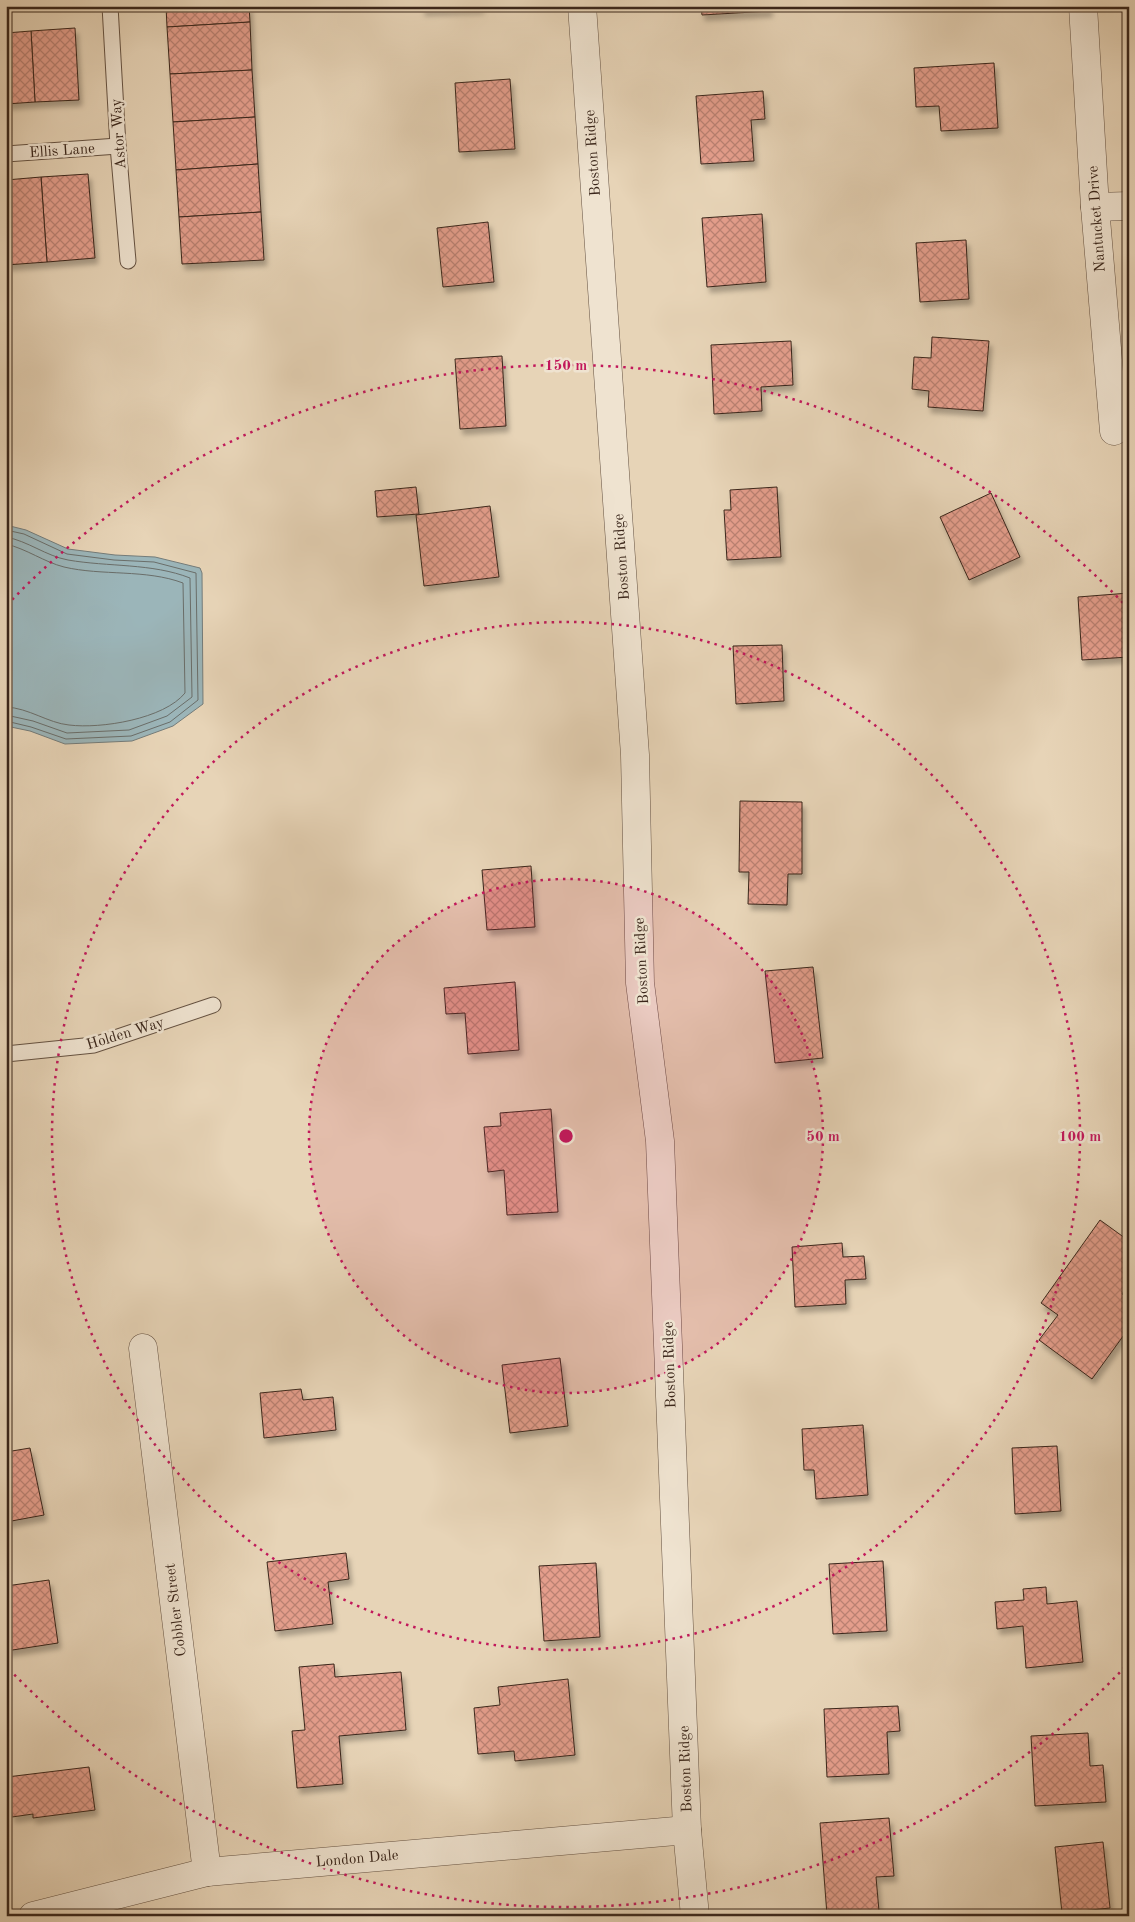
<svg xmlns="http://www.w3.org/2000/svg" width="1135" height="1922" viewBox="0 0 1135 1922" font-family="'Old Standard TT',serif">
<defs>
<pattern id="building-cross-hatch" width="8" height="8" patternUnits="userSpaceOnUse" patternTransform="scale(1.25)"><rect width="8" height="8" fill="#e49e8c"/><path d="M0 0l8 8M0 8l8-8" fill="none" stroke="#ba8172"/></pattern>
<filter id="shadow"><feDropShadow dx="3" dy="5.5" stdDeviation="2.5" flood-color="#0004"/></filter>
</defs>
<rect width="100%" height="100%" fill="#e7d4b7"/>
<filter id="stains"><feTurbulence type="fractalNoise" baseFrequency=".004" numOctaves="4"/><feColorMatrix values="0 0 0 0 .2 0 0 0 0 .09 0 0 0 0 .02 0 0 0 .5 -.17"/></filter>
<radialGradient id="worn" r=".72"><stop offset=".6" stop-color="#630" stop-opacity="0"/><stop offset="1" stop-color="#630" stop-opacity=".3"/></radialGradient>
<path fill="#9bb5b9" stroke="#747c7a" d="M 6,525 L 26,530 L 68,549 L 115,555 L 155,557 L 200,568 L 202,573 L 203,704 L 173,726 L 132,741 L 65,744 L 30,731 L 6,726 Z"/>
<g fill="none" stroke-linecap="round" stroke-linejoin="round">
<g stroke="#6a6e6a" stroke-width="1">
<path d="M 6,530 L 24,534 L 67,554 L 114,560 L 154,562 L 196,573 L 198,700 L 170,722 L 131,736 L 66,739 L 31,727 L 6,721"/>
<path d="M 6,537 C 28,541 46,556 68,560 C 108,567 152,563 190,578 L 192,697 L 167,716 L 129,730 L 67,733 L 33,721 L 6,715"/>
<path d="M 6,544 C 27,549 44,562 64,567 C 102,576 146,569 183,583 L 185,693 C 164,719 101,729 69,725 C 48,723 29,708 6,707"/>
</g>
</g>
<g fill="url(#building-cross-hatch)" stroke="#3a261b" filter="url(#shadow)">
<path d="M 166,6 L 249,6 L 250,22 L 167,27 Z"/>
<path d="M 422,6 L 481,6 L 481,8 L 422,10 Z"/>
<path d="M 701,6 L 769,6 L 770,11 L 702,15 Z"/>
<path d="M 250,22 L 252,70 L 170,74 L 167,27 Z"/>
<path d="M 75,28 L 79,100 L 35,102 L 31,31 Z"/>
<path d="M 31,31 L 35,102 L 6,104 L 6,33 Z"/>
<path d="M 994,63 L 998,128 L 941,131 L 939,106 L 916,107 L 914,68 Z"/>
<path d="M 252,70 L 255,117 L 173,122 L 170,74 Z"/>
<path d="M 510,79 L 515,149 L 459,152 L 455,83 Z"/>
<path d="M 763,91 L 765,119 L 751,120 L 754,161 L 701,164 L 696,96 Z"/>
<path d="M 255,117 L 258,164 L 176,170 L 173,122 Z"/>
<path d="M 258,164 L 261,212 L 179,217 L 176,170 Z"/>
<path d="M 88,174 L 95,258 L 47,262 L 41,177 Z"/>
<path d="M 41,177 L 47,262 L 6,265 L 6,180 Z"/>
<path d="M 261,212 L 264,260 L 182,264 L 179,217 Z"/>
<path d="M 762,214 L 766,282 L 707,287 L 702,218 Z"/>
<path d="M 488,222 L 494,282 L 443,287 L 437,228 Z"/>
<path d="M 966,240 L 969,299 L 920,302 L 916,243 Z"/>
<path d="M 932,337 L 989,341 L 983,411 L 928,407 L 929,391 L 912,389 L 914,357 L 931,358 Z"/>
<path d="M 791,341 L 793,385 L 761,387 L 762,411 L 714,414 L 711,345 Z"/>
<path d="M 502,356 L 506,426 L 460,429 L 455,359 Z"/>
<path d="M 416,487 L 419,514 L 377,517 L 375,491 Z"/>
<path d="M 777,487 L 781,557 L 727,560 L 724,510 L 731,510 L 730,490 Z"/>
<path d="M 991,493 L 1020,557 L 969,580 L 940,517 Z"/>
<path d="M 490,506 L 499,577 L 424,586 L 416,515 Z"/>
<path d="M 1129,593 L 1129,657 L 1082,660 L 1078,597 Z"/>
<path d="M 782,645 L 784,701 L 736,704 L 733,646 Z"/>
<path d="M 740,801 L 802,802 L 802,874 L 788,874 L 787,905 L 748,904 L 749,872 L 739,872 Z"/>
<path d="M 531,866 L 535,927 L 487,930 L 482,870 Z"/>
<path d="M 813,967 L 823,1058 L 775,1063 L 765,971 Z"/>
<path d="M 515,982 L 519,1050 L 468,1054 L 465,1013 L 446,1014 L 444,988 Z"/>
<path d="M 551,1109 L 558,1212 L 507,1215 L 504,1170 L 488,1172 L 484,1127 L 501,1126 L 500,1113 Z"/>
<path d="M 1100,1220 L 1129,1241 L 1129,1284 L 1122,1294 L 1129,1299 L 1129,1328 L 1092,1379 L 1039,1340 L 1058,1315 L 1041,1303 Z"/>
<path d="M 842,1243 L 843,1257 L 864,1256 L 866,1279 L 845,1280 L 846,1304 L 795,1307 L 792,1247 Z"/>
<path d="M 560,1358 L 568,1426 L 510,1433 L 502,1365 Z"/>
<path d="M 301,1389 L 303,1400 L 333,1397 L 336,1430 L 264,1438 L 260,1393 Z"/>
<path d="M 863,1425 L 868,1495 L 816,1499 L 814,1470 L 804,1470 L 802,1429 Z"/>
<path d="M 1057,1446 L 1061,1511 L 1015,1514 L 1012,1448 Z"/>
<path d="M 30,1448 L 44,1515 L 6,1522 L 6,1452 Z"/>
<path d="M 346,1553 L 349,1579 L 328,1582 L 333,1624 L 275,1631 L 267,1562 Z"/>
<path d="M 883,1561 L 887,1631 L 833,1634 L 829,1564 Z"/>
<path d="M 596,1563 L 600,1637 L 544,1641 L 539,1566 Z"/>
<path d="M 49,1580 L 58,1643 L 6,1651 L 6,1586 Z"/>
<path d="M 1046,1587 L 1047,1604 L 1077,1601 L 1083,1662 L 1026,1668 L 1023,1626 L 997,1629 L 995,1602 L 1024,1600 L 1023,1589 Z"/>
<path d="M 334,1664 L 335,1677 L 401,1672 L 406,1730 L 339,1736 L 343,1784 L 297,1788 L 292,1731 L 305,1730 L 299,1667 Z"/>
<path d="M 568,1679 L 575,1755 L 515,1761 L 514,1751 L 478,1754 L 474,1708 L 500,1705 L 498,1687 Z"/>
<path d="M 898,1706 L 900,1731 L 887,1732 L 889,1774 L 827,1777 L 824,1709 Z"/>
<path d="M 1088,1733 L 1090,1766 L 1103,1765 L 1106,1802 L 1035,1806 L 1031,1736 Z"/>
<path d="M 89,1767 L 95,1810 L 33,1818 L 33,1814 L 12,1817 L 7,1777 Z"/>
<path d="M 889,1818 L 894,1876 L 876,1877 L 879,1911 L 827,1915 L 820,1823 Z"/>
<path d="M 1103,1842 L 1110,1908 L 1062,1913 L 1055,1847 Z"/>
</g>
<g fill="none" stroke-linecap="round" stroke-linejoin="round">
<defs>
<g id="lane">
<path d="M 110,6 L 118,146 L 128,261"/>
<path d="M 6,154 L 118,146"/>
<path d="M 6,1054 L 94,1045 L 213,1005"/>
</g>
<g id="street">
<path d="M 582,6 L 635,755 L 640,983 L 660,1141 L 687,1830 L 695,1916"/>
<path d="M 1083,6 L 1095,207 L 1114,431"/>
<path d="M 1095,207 L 1129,206"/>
<path d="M 143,1348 L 207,1872"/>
<path d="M 33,1916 L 207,1872 L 687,1830"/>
</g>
</defs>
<use href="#lane" stroke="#655242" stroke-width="17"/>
<use href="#street" stroke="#655242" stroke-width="29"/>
<use href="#lane" stroke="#efe3d0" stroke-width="15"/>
<use href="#street" stroke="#efe3d0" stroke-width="28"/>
</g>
<circle cx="566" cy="1136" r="257" fill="#c2185b" fill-opacity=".12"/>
<g fill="none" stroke="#c2185b" stroke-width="2.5" stroke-dasharray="2.5 5">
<circle cx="566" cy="1136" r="257"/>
<circle cx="566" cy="1136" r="514"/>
<path d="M1125 1667A771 771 0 0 1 7 1667M7 605A771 771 0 0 1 1125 605"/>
</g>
<g text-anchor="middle" stroke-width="5" stroke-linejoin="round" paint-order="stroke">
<g font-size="15" fill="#3a261b" stroke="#efe3d0">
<text transform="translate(118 134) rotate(-94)" y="5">Astor Way</text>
<text transform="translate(62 150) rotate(-4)" y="5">Ellis Lane</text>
<text transform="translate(592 153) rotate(-94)" y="5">Boston Ridge</text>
<text transform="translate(1096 219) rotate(-94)" y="5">Nantucket Drive</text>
<text transform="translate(621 557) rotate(-94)" y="5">Boston Ridge</text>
<text transform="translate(641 961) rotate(-93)" y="5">Boston Ridge</text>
<text transform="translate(125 1033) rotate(-17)" y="5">Holden Way</text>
<text transform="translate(669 1365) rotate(-92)" y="5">Boston Ridge</text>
<text transform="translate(175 1610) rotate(-97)" y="5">Cobbler Street</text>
<text transform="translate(685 1769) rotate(-92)" y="5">Boston Ridge</text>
<text transform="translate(357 1858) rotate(-5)" y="5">London Dale</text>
</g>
</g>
<circle cx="566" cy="1136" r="8" fill="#c2185b" stroke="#efe3d0" stroke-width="2.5"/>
<g font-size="15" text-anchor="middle" font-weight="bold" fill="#c2185b" stroke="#efe3d0" stroke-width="5" stroke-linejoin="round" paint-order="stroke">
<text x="566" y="370">150 m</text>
<text x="823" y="1141">50 m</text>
<text x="1080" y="1141">100 m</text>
</g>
<rect width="1135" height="1922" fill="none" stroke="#e7d4b7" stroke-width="25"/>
<rect x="8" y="8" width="1120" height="1907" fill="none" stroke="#3a261b" stroke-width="2.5"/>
<rect x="12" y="12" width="1110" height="1897" fill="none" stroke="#3a261b"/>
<rect width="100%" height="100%" filter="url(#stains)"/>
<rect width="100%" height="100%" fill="url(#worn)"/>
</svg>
